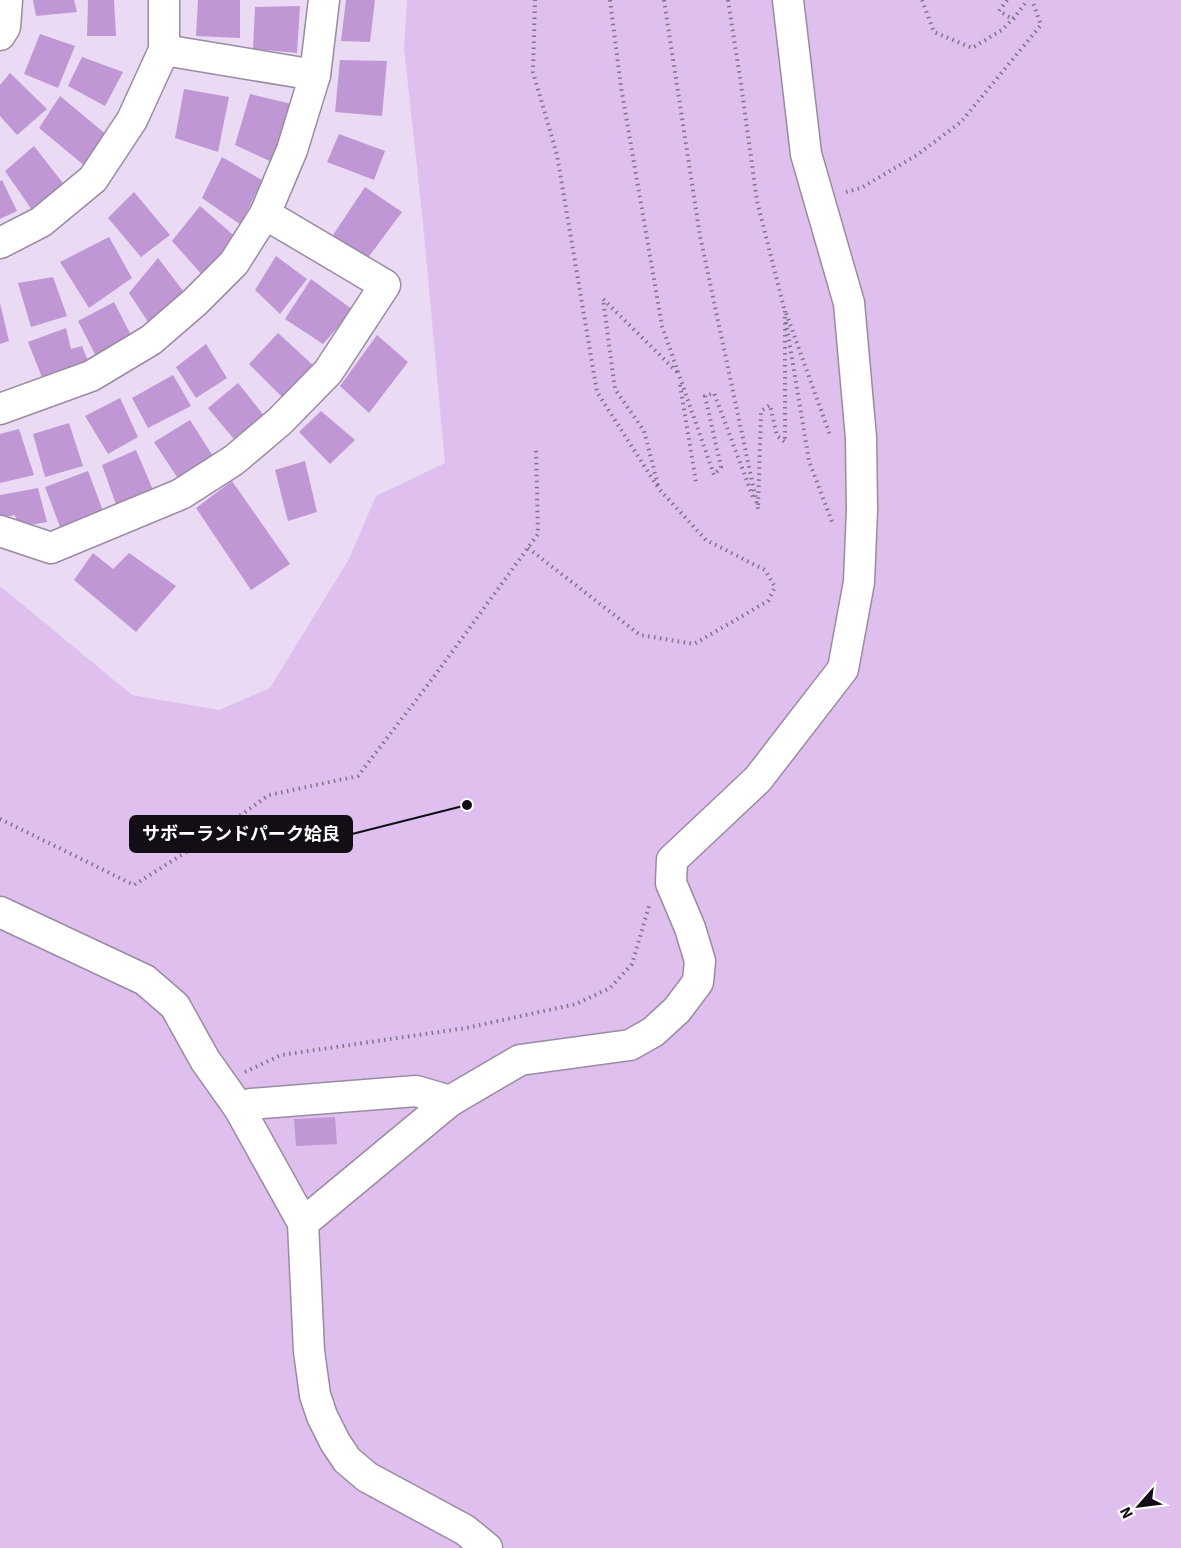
<svg xmlns="http://www.w3.org/2000/svg" width="1181" height="1548" viewBox="0 0 1181 1548" font-family="'Source Sans 3','Noto Sans JP',sans-serif">
<rect width="100%" height="100%" fill="#eadaf3"/>
<path fill="#debfee" d="M 407,0 L 1181,0 L 1181,1548 L 0,1548 L 0,586 L 132,695 L 219,710 L 270,688 L 349,559 L 376,496 L 445,463 L 423,223 L 404,48 Z"/>
<g fill="#c097d5">
<path d="M 33,0 L 74,0 L 77,12 L 36,16 Z"/>
<path d="M 88,0 L 114,0 L 116,36 L 87,36 Z"/>
<path d="M 198,0 L 240,0 L 240,38 L 196,36 Z"/>
<path d="M 346,0 L 375,0 L 370,42 L 341,41 Z"/>
<path d="M 300,6 L 297,53 L 253,49 L 255,7 Z"/>
<path d="M 40,34 L 75,46 L 58,88 L 24,74 Z"/>
<path d="M 82,57 L 123,72 L 105,106 L 68,86 Z"/>
<path d="M 340,60 L 387,61 L 382,116 L 335,112 Z"/>
<path d="M 10,73 L 47,109 L 17,135 L 0,116 L 0,85 Z"/>
<path d="M 184,89 L 229,97 L 218,152 L 175,138 Z"/>
<path d="M 250,94 L 292,104 L 276,164 L 235,145 Z"/>
<path d="M 60,96 L 108,136 L 86,167 L 39,128 Z"/>
<path d="M 339,134 L 385,151 L 374,180 L 327,162 Z"/>
<path d="M 34,146 L 66,187 L 32,210 L 5,171 Z"/>
<path d="M 222,157 L 262,180 L 241,225 L 202,198 Z"/>
<path d="M 2,180 L 17,211 L 0,219 L 0,181 Z"/>
<path d="M 365,187 L 402,212 L 367,259 L 331,238 Z"/>
<path d="M 134,192 L 170,235 L 141,257 L 108,218 Z"/>
<path d="M 200,206 L 239,240 L 204,277 L 172,241 Z"/>
<path d="M 109,237 L 132,278 L 89,308 L 60,262 Z"/>
<path d="M 276,256 L 307,279 L 280,314 L 255,290 Z"/>
<path d="M 158,258 L 187,296 L 150,325 L 129,293 Z"/>
<path d="M 53,277 L 67,316 L 31,327 L 18,283 Z"/>
<path d="M 311,279 L 353,310 L 323,344 L 285,319 Z"/>
<path d="M 114,302 L 134,341 L 98,360 L 78,321 Z"/>
<path d="M 0,303 L 9,341 L 0,344 Z"/>
<path d="M 66,328 L 71,349 L 82,346 L 91,368 L 45,385 L 28,342 Z"/>
<path d="M 278,333 L 314,366 L 284,399 L 249,364 Z"/>
<path d="M 377,335 L 408,362 L 369,413 L 340,386 Z"/>
<path d="M 206,344 L 227,378 L 196,398 L 176,367 Z"/>
<path d="M 173,375 L 191,406 L 148,428 L 132,398 Z"/>
<path d="M 238,383 L 266,418 L 238,444 L 208,408 Z"/>
<path d="M 120,398 L 138,437 L 108,454 L 85,416 Z"/>
<path d="M 321,411 L 355,440 L 330,464 L 299,432 Z"/>
<path d="M 190,420 L 216,461 L 179,480 L 154,442 Z"/>
<path d="M 69,423 L 83,466 L 45,477 L 33,434 Z"/>
<path d="M 19,429 L 34,475 L 0,483 L 0,434 Z"/>
<path d="M 136,450 L 156,497 L 118,510 L 102,465 Z"/>
<path d="M 305,461 L 317,512 L 288,521 L 275,470 Z"/>
<path d="M 88,471 L 105,516 L 62,532 L 45,487 Z"/>
<path d="M 232,481 L 290,564 L 251,590 L 196,508 Z"/>
<path d="M 38,488 L 47,522 L 18,527 L 15,515 L 0,518 L 0,495 Z"/>
<path d="M 93,553 L 113,569 L 129,553 L 176,586 L 136,632 L 74,580 Z"/>
<path d="M 335,1117 L 337,1144 L 296,1146 L 294,1119 Z"/>
</g>
<g fill="none" stroke-linecap="round" stroke-linejoin="round">
<defs>
<g id="minor">
<path d="M 0,35 L 5,27 L 7,0"/>
<path d="M 164,50 L 315,75"/>
<path d="M 0,243 L 41,222 L 93,179 L 132,120 L 164,50 L 164,0"/>
<path d="M 0,409 L 91,376 L 151,340 L 195,302 L 234,263 L 265,214 L 292,150 L 315,75 L 324,0"/>
<path d="M 0,531 L 51,548 L 181,494 L 234,460 L 280,421 L 328,372 L 385,285 L 265,214"/>
<path d="M 0,912 L 145,980 L 175,1006 L 205,1060 L 239,1108 L 303,1223 L 309,1351 L 315,1395 L 322,1416 L 335,1442 L 347,1460 L 367,1477 L 465,1530 L 487,1548"/>
<path d="M 239,1108 L 251,1104 L 416,1091 L 450,1101"/>
<path d="M 303,1223 L 450,1101 L 520,1060 L 630,1045 L 653,1032 L 677,1010 L 698,982 L 700,961 L 690,928 L 671,883 L 672,860 L 758,779 L 843,669 L 859,582 L 862,510 L 861,438 L 849,303 L 806,154 L 788,0"/>
</g>
</defs>
<use href="#minor" stroke="#9a8ba2" stroke-width="33"/>
<g stroke="#807586" stroke-width="4" stroke-dasharray="1.5 4.5" stroke-linecap="butt">
<path d="M 610,0 L 621,87 L 662,326 L 714,475 L 721,467 L 705,396 L 714,393 L 753,497"/>
<path d="M 664,0 L 700,236 L 758,509 L 761,411 L 770,405 L 777,436 L 785,442 L 785,310 L 830,435"/>
<path d="M 728,0 L 741,84 L 757,201 L 785,312"/>
<path d="M 922,0 L 934,32 L 972,48 L 1002,30 L 1013,19 L 1028,0"/>
<path d="M 1007,0 L 999,11 L 1013,19 L 1015,17"/>
<path d="M 846,192 L 861,188 L 917,155 L 961,122 L 1041,25 L 1032,0"/>
<path d="M 786,322 L 809,461 L 832,522"/>
<path d="M 680,385 L 696,482"/>
<path d="M 658,485 L 644,431 L 615,389 L 603,299 L 677,372"/>
<path d="M 528,548 L 640,635 L 694,644 L 768,601 L 775,587 L 765,570 L 706,540 L 659,489 L 597,392 L 557,155 L 533,72 L 535,0"/>
<path d="M 0,819 L 134,885 L 213,835 L 269,795 L 358,776 L 436,674 L 538,534 L 536,448"/>
<path d="M 245,1072 L 281,1055 L 466,1028 L 576,1004 L 610,988 L 632,964 L 649,906"/>
</g>
<use href="#minor" stroke="#fff" stroke-width="30"/>
</g>
<path fill="none" stroke="#130e16" stroke-width="2" d="M467 805L352 834"/>
<circle fill="#130e16" stroke="#fff" stroke-width="2" cx="467" cy="805" r="6"/>
<rect fill="#130e16" stroke="#130e16" stroke-width="2" x="130" y="816" width="222" height="36" rx="6"/>
<g font-size="18" text-anchor="middle" font-weight="bold" fill="#fff">
<text x="241" y="840">サボーランドパーク姶良</text>
</g>
<g transform="translate(1139 1506) rotate(242)" stroke="#ffffff" stroke-width="4.5" paint-order="stroke">
<path d="M0-4.5L10 22L0 15L-10 22Z" fill="#130e16"/>
<text y="-9" font-size="16" font-weight="bold" text-anchor="middle" fill="#130e16">N</text>
</g>
</svg>
